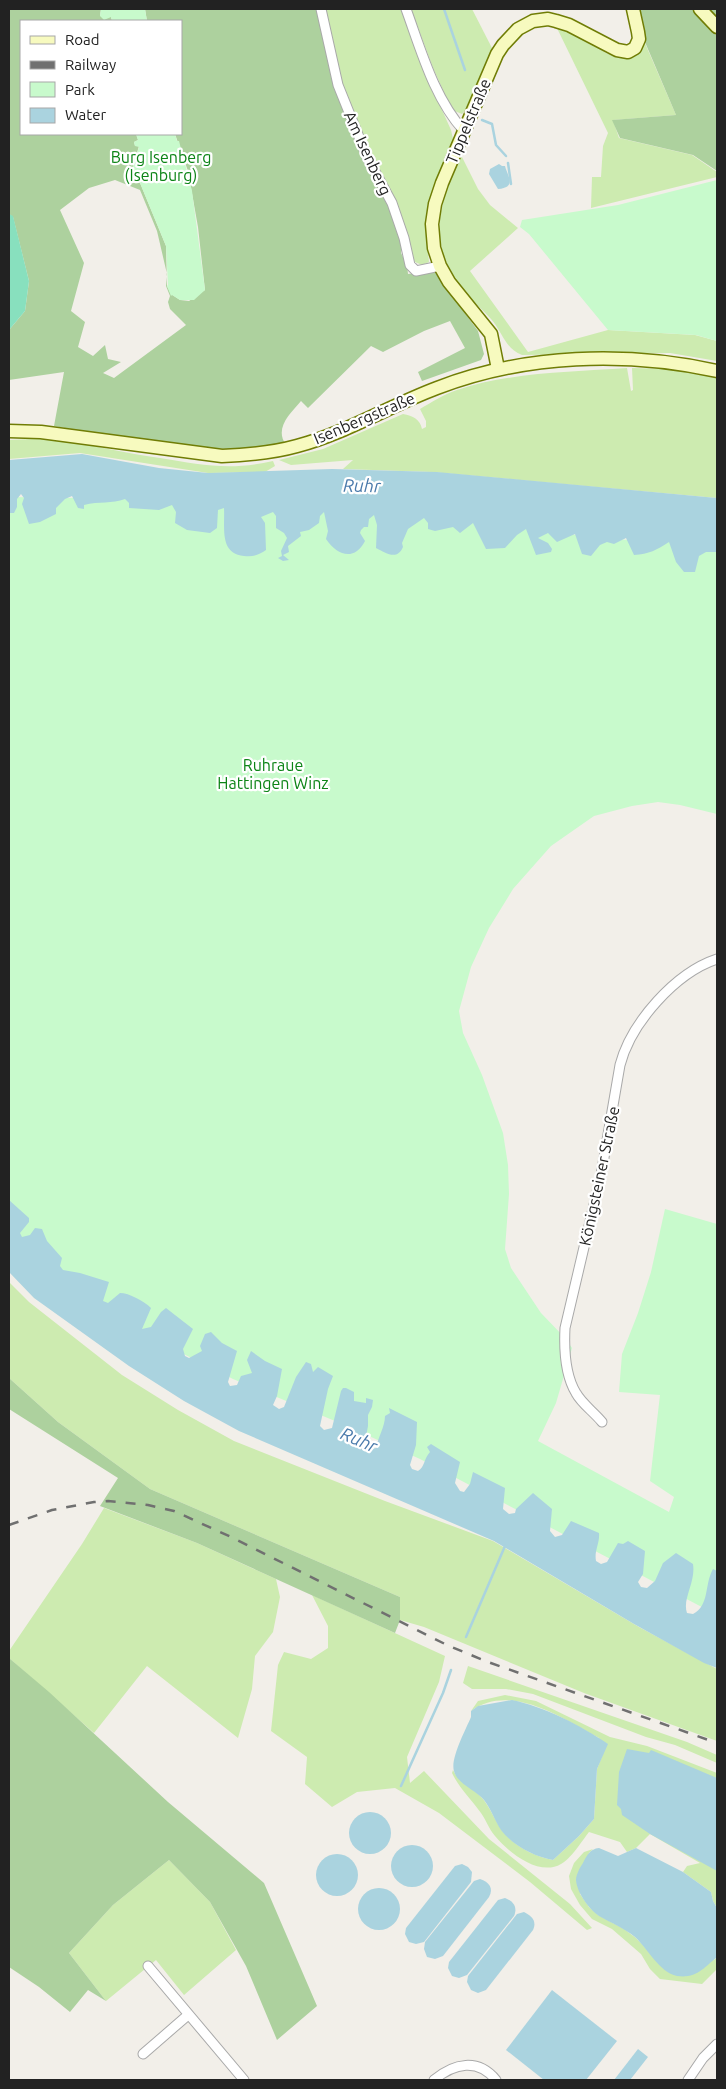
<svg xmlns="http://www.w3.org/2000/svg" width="726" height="2089" viewBox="0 0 726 2089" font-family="Ubuntu,sans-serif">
<rect width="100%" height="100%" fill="#f2efe9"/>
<g fill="#cdebb0">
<path d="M 324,9 L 402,9 L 425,72 L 451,130 L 454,143 L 438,182 L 425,223 L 429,262 L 422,265 L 415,262 L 411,254 L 368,155 L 342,86 Z"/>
<path d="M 411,9 L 472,9 L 493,50 L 469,106 L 462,114 L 452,110 L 433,68 Z"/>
<path d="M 555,24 L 579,34 L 606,53 L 622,58 L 637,52 L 641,34 L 676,115 L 613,120 L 619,138 L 692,155 L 717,172 L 717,177 L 591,208 L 592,177 L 601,177 L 603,146 L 608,133 Z"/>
<path d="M 461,155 L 478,189 L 490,205 L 518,228 L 470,271 L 528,352 L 608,330 L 695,335 L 717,341 L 717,361 L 670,353 L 522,355 C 505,349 502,331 491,319 C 482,309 472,301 464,291 C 426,245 438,204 461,155 Z"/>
<path d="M 627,368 L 631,391 L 633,390 L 632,368 L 672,369 L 717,378 L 717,498 L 432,472 L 343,469 L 353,460 L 291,465 L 279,460 L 323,449 L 403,414 C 413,416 420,419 422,429 L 426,427 L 426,421 L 420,409 C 432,402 444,394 457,390 C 511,372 571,372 627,368 Z"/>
<path d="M 55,438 C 90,445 124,453 160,458 C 201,465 231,471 273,461 L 275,466 L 265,472 L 208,473 L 80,453 L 9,459 L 9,440 Z"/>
<path d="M 9,1282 L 29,1302 L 122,1375 L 178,1410 L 234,1441 L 385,1501 L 493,1541 L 639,1627 L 717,1669 L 717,1741 L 584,1693 L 424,1627 L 400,1620 L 400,1597 L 150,1489 L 58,1422 L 9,1378 Z"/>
<path d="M 104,1508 L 197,1543 L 276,1579 L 280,1597 L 273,1632 L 255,1656 L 252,1689 L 238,1738 L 147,1666 L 94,1733 L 9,1658 L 9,1651 L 82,1544 Z"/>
<path d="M 312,1595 L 445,1656 L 439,1682 L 407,1757 L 410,1783 L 424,1771 L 489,1839 L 570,1904 L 592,1928 L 587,1930 L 530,1882 L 439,1813 L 395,1788 L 357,1792 L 332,1807 L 305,1784 L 307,1757 L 271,1731 L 278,1665 L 284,1652 L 311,1659 L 328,1648 L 328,1626 Z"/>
<path d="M 468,1666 L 687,1742 L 717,1755 L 717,1763 L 675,1745 L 646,1737 L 533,1694 L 506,1689 L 472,1689 L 463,1683 Z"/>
<path d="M 505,1695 L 536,1701 L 610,1737 L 647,1746 L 717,1773 L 717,1908 L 713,1901 L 711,1892 L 683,1872 L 687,1866 L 700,1863 L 650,1834 L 636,1848 L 627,1852 L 620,1842 L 589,1832 C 582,1841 570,1860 561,1864 C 539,1877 508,1852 495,1836 C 489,1829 486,1820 481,1813 C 471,1799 459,1788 452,1773 L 453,1770 C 459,1783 474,1788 483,1799 C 490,1808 495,1820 501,1829 C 512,1845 535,1857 553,1860 L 579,1836 L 594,1819 L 597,1769 L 603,1754 L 599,1738 C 563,1719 511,1682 471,1711 L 478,1701 Z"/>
<path d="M 593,1849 L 589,1853 L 580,1894 L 589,1907 L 598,1915 L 624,1929 L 636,1938 L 667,1971 L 714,1960 L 717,1957 L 717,1969 L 702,1984 L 660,1979 L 650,1969 L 641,1954 L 612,1929 L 592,1919 L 580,1905 L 571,1889 L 569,1876 L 574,1863 L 584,1852 Z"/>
<path d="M 169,1860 L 210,1902 L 236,1950 L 184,1995 L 156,1960 L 106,2001 L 69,1953 L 113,1905 Z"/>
</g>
<g fill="#add19e" fill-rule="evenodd">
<path d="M 9,9 L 101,9 L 100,16 L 111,17 L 112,21 L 21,21 L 21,134 L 136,134 L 138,140 L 134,142 L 135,146 L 139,146 L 133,166 L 166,246 L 167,286 L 171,294 L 180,300 L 189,301 L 205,290 L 198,227 L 188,171 L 175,134 L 181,134 L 181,21 L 147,21 L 145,9 L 318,9 L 336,86 L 390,205 L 402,239 L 401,253 L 407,265 L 408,274 L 434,271 L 478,331 L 484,354 L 481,360 L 422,381 L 418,372 L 465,348 L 450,321 L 424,331 L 383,352 L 371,346 L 308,408 L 301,401 C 290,414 274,428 286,445 C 208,457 131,440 54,426 L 64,372 L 9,380 L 9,330 L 25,311 L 29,281 L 13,217 L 9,214 ZM 115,180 L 140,190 L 157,231 L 167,274 L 166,286 L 170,296 L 168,302 L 170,309 L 186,325 L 114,378 L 103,373 L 121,362 L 108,359 L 105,345 L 93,356 L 78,347 L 85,322 L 71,311 L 84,263 L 60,210 L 89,188 Z"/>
<path d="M 635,9 L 717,9 L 717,171 L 693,155 L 620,138 L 612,120 L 676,115 L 642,35 Z"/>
<path d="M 9,1378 L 58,1422 L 150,1489 L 400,1597 L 400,1620 L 395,1633 L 197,1543 L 100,1506 L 118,1478 L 9,1409 Z"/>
<path d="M 9,1658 L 49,1692 L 168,1802 L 264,1883 L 317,2006 L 277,2040 L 246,1966 L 210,1902 L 169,1860 L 113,1905 L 69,1953 L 106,2001 L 88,1990 L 70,2012 L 39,1987 L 9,1967 Z"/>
</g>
<g fill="#c8facc">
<path d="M 101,9 L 145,9 L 147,21 L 112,21 L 111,17 L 104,20 L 100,16 Z"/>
<path d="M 136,134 L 175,134 L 177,141 L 179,141 L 192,191 L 205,290 L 194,300 L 180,300 L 172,295 L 171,296 L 167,286 L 168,285 L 166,246 L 133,166 L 139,147 L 135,146 L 134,142 L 138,140 Z"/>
<path d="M 717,180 L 717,341 L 696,335 L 608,330 L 529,234 L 520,227 L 522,220 L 618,205 Z"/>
<path d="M 9,497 L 154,499 L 409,515 L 611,539 L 717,544 L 717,814 L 680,805 L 658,802 L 632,806 L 594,816 L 551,846 L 513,889 L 489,928 L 471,967 L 459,1011 L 463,1033 L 482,1075 L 503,1133 L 508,1165 L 509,1194 L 505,1249 L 511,1268 L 541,1313 L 566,1339 L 572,1348 L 556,1403 L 538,1441 L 669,1512 L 674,1497 L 650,1481 L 660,1395 L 619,1392 L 622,1354 L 638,1313 L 651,1272 L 665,1209 L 717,1224 L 717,1615 L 420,1459 L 340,1423 L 233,1379 L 150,1337 L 9,1237 Z"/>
</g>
<path fill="#88e0be" d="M 9,214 L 13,216 L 29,281 L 25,311 L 9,330 Z"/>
<g fill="#aad3df">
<path d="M 499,164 L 502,166 L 505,166 C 508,177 517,187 498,189 L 489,174 L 490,169 Z"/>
<path d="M 82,454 L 159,468 L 208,473 L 332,469 L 437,472 L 717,498 L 717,552 L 706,552 L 699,556 L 695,572 L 684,572 L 676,562 L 669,542 C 657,550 649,554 634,555 L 626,538 L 614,544 L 607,542 L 600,545 L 591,556 L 582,554 L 575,534 L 557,542 L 548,533 L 538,538 L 548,543 L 552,549 L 551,552 L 536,555 L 526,529 L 517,535 L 505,548 L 486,549 L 473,523 L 460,533 L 453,527 L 435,531 L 428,529 L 428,523 L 424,518 L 408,529 L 402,543 L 403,547 C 397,561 386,553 376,548 L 377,525 L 374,515 L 369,519 L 368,527 L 364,527 L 361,530 L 360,533 L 365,541 C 354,562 337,555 326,539 L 328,531 L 324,512 L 320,516 L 319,523 L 309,530 L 300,532 L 301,536 L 288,546 L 289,552 L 283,555 L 289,560 L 283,561 L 278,558 L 282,556 L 281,551 L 287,538 L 284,533 L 276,528 L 276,516 L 273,512 L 261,517 L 265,523 L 266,550 C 259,555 253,557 244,556 C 219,554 225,527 224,508 L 218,510 L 217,528 L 210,533 L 187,530 L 175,523 L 176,512 L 172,505 L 159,510 L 129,508 L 129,503 L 125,499 C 112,504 99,501 84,505 L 84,509 L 78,508 L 72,496 L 65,499 L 56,508 L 56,514 L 40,522 L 29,524 L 22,504 L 24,498 L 21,494 L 17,499 L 17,507 L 14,513 L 9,513 L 9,460 Z"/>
<path d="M 9,1200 L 29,1218 L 29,1222 L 20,1233 L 22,1237 L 30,1235 L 35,1228 L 42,1229 L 47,1241 L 62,1258 L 60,1266 L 63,1270 L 80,1273 L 109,1282 L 103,1301 L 108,1303 L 120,1293 C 129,1293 144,1301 151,1308 L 142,1329 L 151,1327 L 161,1312 L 166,1308 L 193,1329 L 183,1349 L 185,1356 L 189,1358 L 202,1351 L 200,1346 L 205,1334 L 211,1332 L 222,1343 L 237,1351 L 228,1382 L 230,1386 L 237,1385 L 241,1376 L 252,1373 L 247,1360 L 251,1351 L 265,1361 L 282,1369 L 277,1396 L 273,1405 L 279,1409 L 284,1407 L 296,1377 L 306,1362 L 311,1364 L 313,1372 L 318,1367 L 333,1376 L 328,1389 L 320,1426 L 324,1430 L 332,1428 L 341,1391 L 343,1388 L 346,1388 L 354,1392 L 354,1401 L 366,1403 L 366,1398 L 373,1400 L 372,1407 L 368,1415 L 368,1426 L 364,1447 L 368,1450 L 376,1448 C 378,1437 385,1427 385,1416 L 390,1413 L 389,1408 L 417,1422 L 416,1445 L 410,1465 L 412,1469 L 418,1471 C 425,1467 424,1458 430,1452 L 427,1447 L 431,1444 L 460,1462 L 455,1483 L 460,1491 L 464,1492 L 470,1484 L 473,1472 L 505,1488 L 503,1509 L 509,1514 L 515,1513 L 516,1509 L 533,1493 L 552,1509 L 550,1531 L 555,1537 L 562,1535 L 571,1521 L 599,1533 C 600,1543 594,1551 596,1561 L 601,1564 L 607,1562 L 618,1543 L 623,1544 L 628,1541 L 645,1551 L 643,1574 L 638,1582 L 641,1587 L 647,1588 L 655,1581 L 663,1563 L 676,1553 L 693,1564 C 696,1582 682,1599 687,1613 L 693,1614 C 710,1605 704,1585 713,1569 L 717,1571 L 717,1668 L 704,1663 L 634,1624 L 494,1541 L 239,1431 L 184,1401 L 129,1366 L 34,1298 L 9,1272 Z"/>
<path d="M 512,1700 C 543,1706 582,1726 608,1744 L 597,1769 L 594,1819 L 579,1836 L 553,1860 C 535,1857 513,1846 501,1830 C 495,1821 491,1809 484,1800 C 476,1790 457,1784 454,1771 C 450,1759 466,1729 471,1717 L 471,1711 L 478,1706 Z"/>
<path d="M 627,1749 L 649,1753 L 651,1750 L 717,1778 L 717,1871 L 650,1834 L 622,1815 L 621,1809 L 617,1805 L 619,1772 Z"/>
<circle cx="370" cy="1833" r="21"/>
<circle cx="412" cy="1866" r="21"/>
<path d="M 599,1848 L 618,1856 L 636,1848 L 683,1872 L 711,1892 L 713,1901 L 717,1908 L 717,1957 C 705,1967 696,1979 677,1976 C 659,1972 648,1949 635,1937 C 624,1928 611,1923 599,1916 C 589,1909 577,1893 576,1880 C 576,1875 580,1867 583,1863 C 587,1855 590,1849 599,1848 Z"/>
<circle cx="337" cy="1875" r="21"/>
<path d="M 462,1864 L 468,1867 L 472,1872 L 471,1882 L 424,1942 L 416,1944 L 409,1942 L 405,1934 L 406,1928 L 455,1866 Z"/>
<path d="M 480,1879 C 489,1882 494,1888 489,1897 L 443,1956 L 435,1959 L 427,1957 L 424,1949 L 425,1942 L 474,1881 Z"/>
<circle cx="379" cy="1909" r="21"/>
<path d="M 505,1898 C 513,1901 518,1907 514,1916 L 467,1975 L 459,1978 L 452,1976 L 448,1968 L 449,1962 L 498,1900 Z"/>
<path d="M 524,1912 C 532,1916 537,1921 533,1930 L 486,1990 L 478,1993 L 471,1990 L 467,1982 L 468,1976 L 517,1914 Z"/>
<path d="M 552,1990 L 617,2041 L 586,2080 L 544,2080 L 506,2050 Z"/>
<path d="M 638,2049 L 648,2057 L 630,2080 L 614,2080 Z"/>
</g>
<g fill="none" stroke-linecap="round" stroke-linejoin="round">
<g stroke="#aad3df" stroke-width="2.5">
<path d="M 444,9 L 465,70"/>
<path d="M 482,120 L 492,124 L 496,145 L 506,156"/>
<path d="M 508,163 L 511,184"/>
<path d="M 466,1637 L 505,1546"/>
<path d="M 401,1786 L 443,1693 L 451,1670"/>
</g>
<defs>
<g id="street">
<path d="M 321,9 L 338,85 L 367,157 L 392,203 L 404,238 L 410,265 L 416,271 L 440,266"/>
<path d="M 406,9 C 421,50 434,98 464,131"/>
<path d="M 602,1422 C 594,1412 582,1404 576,1393 C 565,1375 564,1348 565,1328 L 601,1175 L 620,1065 C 631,1023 675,973 717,959"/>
<path d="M 148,1966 L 244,2080"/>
<path d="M 143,2054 L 188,2015"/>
<path d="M 434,2080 C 454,2063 478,2058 496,2080"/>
<path d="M 688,2080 L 703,2058 L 717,2044"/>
</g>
<g id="secondary">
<path d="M 700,9 L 717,27"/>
<path d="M 498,369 L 491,334 L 449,282 L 440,266 L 434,248 L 432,224 L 435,204 L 442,183 L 497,54 L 503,45 L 518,29 L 533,21 L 548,19 L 556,21 L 569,25 L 617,50 L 628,52 L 635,48 L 639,39 L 638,32 L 633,9"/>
<path d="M 9,431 L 41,432 L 222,456 C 248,455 272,453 297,446 C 346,433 389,406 437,388 C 525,354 626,351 717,371"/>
</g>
</defs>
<use href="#street" stroke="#a9a9a9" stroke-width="11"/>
<use href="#secondary" stroke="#707d05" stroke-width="15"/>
<use href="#street" stroke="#fff" stroke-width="9"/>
<use href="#secondary" stroke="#f7fabf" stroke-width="12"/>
<path stroke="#707070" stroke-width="2.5" stroke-dasharray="10 10" stroke-linecap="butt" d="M 9,1525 L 52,1510 L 94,1502 L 108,1501 L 148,1505 L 174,1511 L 231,1537 L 449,1646 L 488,1662 L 717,1743"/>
</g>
<g text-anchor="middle" stroke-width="4.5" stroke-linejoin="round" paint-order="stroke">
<g font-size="16" fill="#222" stroke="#fff">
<text transform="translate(468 121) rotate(-67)" y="6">Tippelstraße</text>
<text transform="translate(368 153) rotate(65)" y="6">Am Isenberg</text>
<text transform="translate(364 418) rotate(-23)" y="6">Isenbergstraße</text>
<text transform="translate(599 1176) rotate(-78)" y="6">Königsteiner Straße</text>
</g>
<g font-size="16" fill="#0c8416" stroke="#fff">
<text x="161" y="163">Burg Isenberg<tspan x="161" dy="18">(Isenburg)</tspan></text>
<text x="273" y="771">Ruhraue<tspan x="273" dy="18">Hattingen Winz</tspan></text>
</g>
<g font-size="18" font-style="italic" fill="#4a7aab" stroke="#fff">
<text transform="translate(362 486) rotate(1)" y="6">Ruhr</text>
<text transform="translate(359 1440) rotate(23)" y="6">Ruhr</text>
</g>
</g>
<rect width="726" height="2089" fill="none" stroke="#222222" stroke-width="20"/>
<rect x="20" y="20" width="162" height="115" fill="#ffffff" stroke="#a7a7a7"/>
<rect x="30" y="36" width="25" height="8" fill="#f7fabf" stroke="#a7a7a7"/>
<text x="65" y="45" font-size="15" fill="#222222">Road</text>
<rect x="30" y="61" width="25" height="8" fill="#707070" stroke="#a7a7a7"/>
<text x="65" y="70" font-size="15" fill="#222222">Railway</text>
<rect x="30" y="82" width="25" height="15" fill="#c8facc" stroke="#a7a7a7"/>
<text x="65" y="95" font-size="15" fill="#222222">Park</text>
<rect x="30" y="108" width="25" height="15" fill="#aad3df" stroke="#a7a7a7"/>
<text x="65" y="120" font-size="15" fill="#222222">Water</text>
</svg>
